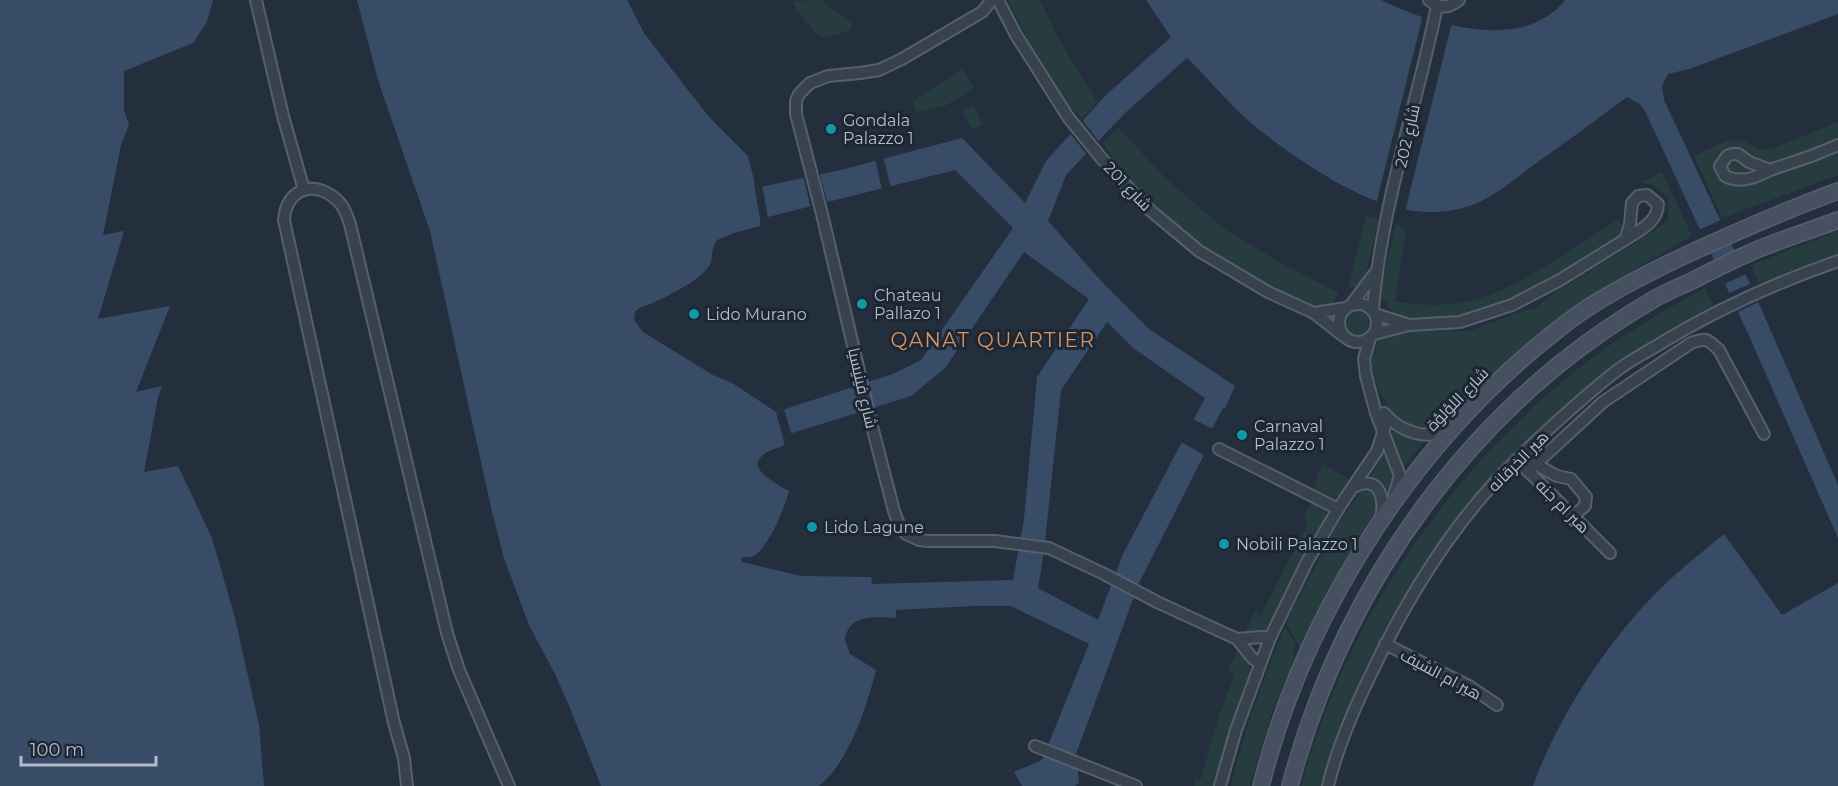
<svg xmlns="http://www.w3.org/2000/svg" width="1838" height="786" viewBox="0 0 1838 786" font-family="Montserrat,Cairo,sans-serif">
<rect width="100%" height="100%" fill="#242f3e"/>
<g fill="#263c3f">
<path d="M 821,0 L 850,22 L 852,28 L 847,32 L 823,37 L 817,34 L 796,10 L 793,1 Z"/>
<path d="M 1008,0 L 1040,0 L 1059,39 L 1097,102 L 1083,118 L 1066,104 L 1040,65 Z"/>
<path d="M 963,69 L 974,88 L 945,106 L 916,112 L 913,101 Z"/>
<path d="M 973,105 L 983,124 L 973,130 L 962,111 Z"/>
<path d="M 1838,122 L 1838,175 L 1722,218 L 1694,156 L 1724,142 L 1734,140 L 1744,141 L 1759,149 L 1771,149 Z"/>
<path d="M 1118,127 L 1166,179 L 1221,226 L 1280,263 L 1339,293 L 1329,308 L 1313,311 L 1256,283 L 1198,244 L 1140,192 L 1110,158 L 1112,156 L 1103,144 Z"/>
<path d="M 1662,172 L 1692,236 L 1600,289 L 1545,332 L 1448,419 L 1426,427 L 1408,424 L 1392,416 L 1374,380 L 1371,358 L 1379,340 L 1389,333 L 1403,329 L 1469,331 L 1529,309 L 1535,309 L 1556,292 L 1654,231 L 1668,220 L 1668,198 L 1655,186 L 1642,182 Z"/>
<path d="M 1366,216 L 1379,219 L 1366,273 L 1357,288 L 1348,286 Z"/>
<path d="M 1619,219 L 1625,231 C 1598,249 1571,266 1543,282 C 1533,288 1522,295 1511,300 C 1478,315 1425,327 1391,314 L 1392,311 L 1379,293 L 1396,224 L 1406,229 L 1395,302 C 1419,304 1441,307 1465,302 C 1517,291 1573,247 1619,219 Z"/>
<path d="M 1838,231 L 1838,256 L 1760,286 L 1751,265 Z"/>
<path d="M 1705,288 L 1713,306 C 1663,334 1615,366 1570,402 C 1540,427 1511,455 1486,485 C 1473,500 1463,517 1451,532 C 1437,552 1421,571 1408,591 C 1370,649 1341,719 1323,786 L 1301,786 C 1346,621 1446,475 1579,368 C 1618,337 1661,312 1705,288 Z"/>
<path d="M 1360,309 C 1370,312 1377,322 1370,332 C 1354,353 1328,312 1360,309 Z"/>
<path d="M 1394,429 L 1425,440 L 1402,469 L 1389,437 Z"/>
<path d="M 1385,448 L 1396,479 L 1361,533 L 1328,590 L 1300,647 L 1286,623 L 1337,525 L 1370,479 Z"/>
<path d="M 1322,464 L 1351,480 L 1341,495 L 1334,497 L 1318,492 L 1315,485 Z"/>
<path d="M 1312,502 L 1324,509 L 1328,518 L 1270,629 L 1260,636 L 1243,636 L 1256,609 L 1260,616 L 1308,524 L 1304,515 Z"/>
<path d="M 1285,627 L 1296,644 L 1293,652 L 1295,657 L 1272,712 L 1250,786 L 1231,786 C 1243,731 1264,678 1285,627 Z"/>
<path d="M 1239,648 L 1245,652 L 1251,673 L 1216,783 L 1215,786 L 1194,786 L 1195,778 L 1201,779 L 1217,722 L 1235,673 L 1228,670 Z"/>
</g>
<g fill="#394c67" fill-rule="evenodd">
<path d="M 0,0 L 213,0 L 207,22 L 193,43 L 124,71 L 124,110 L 129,125 L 121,145 L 103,235 L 124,231 L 98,319 L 170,306 L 136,392 L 162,386 L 158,397 L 144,472 L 178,466 L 212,538 L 235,618 L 259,725 L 264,786 L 0,786 Z"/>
<path d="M 357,0 L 627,0 L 644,33 L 687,89 L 710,118 L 748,156 L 756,188 L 841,170 L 962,138 L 1025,203 L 1046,161 L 1105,96 L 1171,37 L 1146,0 L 1381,0 C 1432,25 1524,53 1565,0 L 1838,0 L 1838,14 L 1689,69 L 1668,74 L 1662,86 L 1664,100 L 1757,299 L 1838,485 L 1838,538 L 1750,338 L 1646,113 L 1640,104 L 1627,97 C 1596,120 1566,142 1535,164 C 1516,178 1497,195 1475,204 C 1417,226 1362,199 1313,168 C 1285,150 1258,131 1234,107 C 1218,91 1204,74 1187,58 L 1125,113 L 1066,175 L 1048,221 L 1103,283 L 1149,329 L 1235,386 L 1225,408 L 1223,408 L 1200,452 L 1204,455 L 1139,583 L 1076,754 L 1079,783 L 1075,786 L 1022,786 L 1014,772 L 1042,760 L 1089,644 L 1011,606 L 973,606 L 896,610 L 896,618 C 876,617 848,613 845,640 L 850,654 L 876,670 C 867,705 849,763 819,786 L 601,786 L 570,708 L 556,676 L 529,625 L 504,558 L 492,512 L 430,231 L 378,80 ZM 955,170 L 1013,228 L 921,360 L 893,374 L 776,412 L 732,383 L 713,375 L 643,332 L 634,320 L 635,312 C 640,306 647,306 655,302 C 670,295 700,280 709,266 C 714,258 710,249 717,240 L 734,233 L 760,226 L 760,219 ZM 1024,252 L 1089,299 L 1037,377 L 1024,519 L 1013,580 L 872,584 L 871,577 L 801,576 L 742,562 L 741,557 C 746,557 750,558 755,555 C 769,546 785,507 789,491 C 763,477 737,460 783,446 L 784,444 L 783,436 L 911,396 L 945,368 ZM 1107,322 L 1133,348 L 1205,398 L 1123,554 L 1098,620 L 1038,588 L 1044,551 L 1061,390 Z"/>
<path d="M 1724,534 L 1782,615 L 1838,583 L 1838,786 L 1533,786 C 1556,721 1604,647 1652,597 C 1674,574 1700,554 1724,534 Z"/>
</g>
<g fill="#242f3e">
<path d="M 1423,15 L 1452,22 L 1405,212 L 1376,204 Z"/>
<path d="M 1081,118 L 1100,143 L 1088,156 L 1069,132 Z"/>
<path d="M 883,156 L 891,188 L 882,190 L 875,158 Z"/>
<path d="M 819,172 L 828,204 L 811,209 L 803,175 Z"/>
<path d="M 757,182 L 758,184 L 762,183 L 768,219 L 760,220 L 754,183 Z"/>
<path d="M 1723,219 L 1733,242 L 1708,254 L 1697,231 Z"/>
<path d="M 1737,249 L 1748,273 L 1722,285 L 1711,261 Z"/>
<path d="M 1752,283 L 1761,301 L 1735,313 L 1727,294 Z"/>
<path d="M 784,409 L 792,436 L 783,438 L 776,413 Z"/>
<path d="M 1191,418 L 1215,430 L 1204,451 L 1207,453 L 1206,456 L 1179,441 Z"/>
</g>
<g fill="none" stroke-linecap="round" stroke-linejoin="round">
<defs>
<g id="minor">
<path d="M 256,0 L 283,116 L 304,190"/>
<path d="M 992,0 L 982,12 L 902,59 L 879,70 L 860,73 L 828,76 L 810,83 L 799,94 L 796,101 L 796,114 L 822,214 L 872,426 L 894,511 L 900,527 L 906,534 L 919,540 L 928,541 L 995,541 L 1049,548 L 1104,574 L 1157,602 L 1237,639 L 1261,637 L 1270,638"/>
<path d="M 998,0 L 1016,35 L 1068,117 L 1102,159 L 1145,206 L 1199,251 L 1268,292 L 1314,313 L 1342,335"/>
<path d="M 1429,0 C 1439,9 1449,8 1459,0"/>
<path d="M 1732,154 L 1738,154 L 1749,162 L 1770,170 C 1756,178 1740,184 1725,176 L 1720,166 L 1727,156 Z"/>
<path d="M 1770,170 L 1814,155 L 1838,145"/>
<path d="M 1647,195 L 1658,204 C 1658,222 1640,230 1626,239 L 1630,224 L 1632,203 L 1638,196 Z"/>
<circle cx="1358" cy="323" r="19"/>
<path d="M 1351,305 L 1375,273"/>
<path d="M 1373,311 C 1380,209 1417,106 1437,6"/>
<path d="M 1314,313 L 1346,308"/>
<path d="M 1375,314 L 1406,324"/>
<path d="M 1374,334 L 1409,325 L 1460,322 L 1512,305 L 1560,280 L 1626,239"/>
<path d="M 1370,338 L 1364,359 L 1366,376 L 1376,413 L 1400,476 L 1394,495"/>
<path d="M 1384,413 C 1400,432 1428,442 1450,428"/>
<path d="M 1219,449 L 1338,509"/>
<path d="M 1517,460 L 1610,553"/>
<path d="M 1535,464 L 1557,476 L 1571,479 L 1586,497 L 1585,506 L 1573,516"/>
<path d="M 1528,471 L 1603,402 L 1691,343 C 1707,337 1707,339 1719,350 L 1764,434"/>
<path d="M 1354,487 C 1379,473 1387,501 1380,520"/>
<path d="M 1237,639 L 1253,659 L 1260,663"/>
<path d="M 1385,644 L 1469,686 L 1497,705"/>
<path d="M 1035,746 L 1136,786"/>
<path d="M 407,786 L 404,758 L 394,723 L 284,220 C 286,187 317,179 339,202 C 345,208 347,216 350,224 L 447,633 L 459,670 L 509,786"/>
<path d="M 1220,786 L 1236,730 L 1270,638 L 1307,562 L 1338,509 L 1377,451 L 1388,417"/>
<path d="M 1328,786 C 1337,748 1353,711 1370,676 C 1403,606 1443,539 1495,482 C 1512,463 1531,446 1550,428 C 1572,408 1595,387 1619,369 C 1631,360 1645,353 1658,345 C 1715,310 1775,283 1838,261"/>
</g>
<g id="secondary">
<path d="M 1261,786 C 1306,607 1418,436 1565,324 C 1597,299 1635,280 1671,262 C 1726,236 1781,212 1838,191"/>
<path d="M 1290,786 C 1343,586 1471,406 1651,301 C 1664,293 1678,287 1692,281 C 1709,272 1727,263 1745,255 C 1775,241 1807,232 1838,220"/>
</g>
</defs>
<use href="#minor" stroke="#565f6c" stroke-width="14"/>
<use href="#secondary" stroke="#565f6c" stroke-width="18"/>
<use href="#minor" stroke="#38414e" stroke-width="10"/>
<use href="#secondary" stroke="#465061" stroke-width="15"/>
</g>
<g fill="#0f9aa8" stroke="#1d2633" stroke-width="2">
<circle cx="831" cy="129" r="6"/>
<circle cx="862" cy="304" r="6"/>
<circle cx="694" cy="314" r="6"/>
<circle cx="1242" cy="435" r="6"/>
<circle cx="812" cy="527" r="6"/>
<circle cx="1224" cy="544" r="6"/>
</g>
<g text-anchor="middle" stroke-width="6" stroke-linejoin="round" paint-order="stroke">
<g font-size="16" fill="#b4bcc9" stroke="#1d2633" text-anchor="start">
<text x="843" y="126">Gondala<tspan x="843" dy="18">Palazzo 1</tspan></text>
<text x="874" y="301">Chateau<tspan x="874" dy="18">Pallazo 1</tspan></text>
<text x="706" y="320">Lido Murano</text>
<text x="1254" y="432">Carnaval<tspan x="1254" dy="18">Palazzo 1</tspan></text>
<text x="824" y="533">Lido Lagune</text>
<text x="1236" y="550">Nobili Palazzo 1</text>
</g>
<g font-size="16" fill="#b4bcc9" stroke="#1d2633">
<text transform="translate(1407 136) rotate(-77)" y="6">شارع 202</text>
<text transform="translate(1128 186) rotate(46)" y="6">شارع 201</text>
<text transform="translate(863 388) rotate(77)" y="6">شارع فينيسيا</text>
<text transform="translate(1457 399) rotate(-46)" y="6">شارع اللؤلؤة</text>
<text transform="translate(1518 461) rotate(-45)" y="6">هير الخرقانه</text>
<text transform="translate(1563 506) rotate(45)" y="6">هير ام جنه</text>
<text transform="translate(1441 674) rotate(28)" y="6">هير ام الشيف</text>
</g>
<g font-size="20" letter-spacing="1.5" fill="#d59563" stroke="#1d2633">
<text x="993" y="347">QANAT QUARTIER</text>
</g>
</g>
<path d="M21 756v9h135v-9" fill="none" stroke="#b4bcc9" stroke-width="3"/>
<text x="30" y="756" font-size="18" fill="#b4bcc9" stroke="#1d2633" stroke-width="4.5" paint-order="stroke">100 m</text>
</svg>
